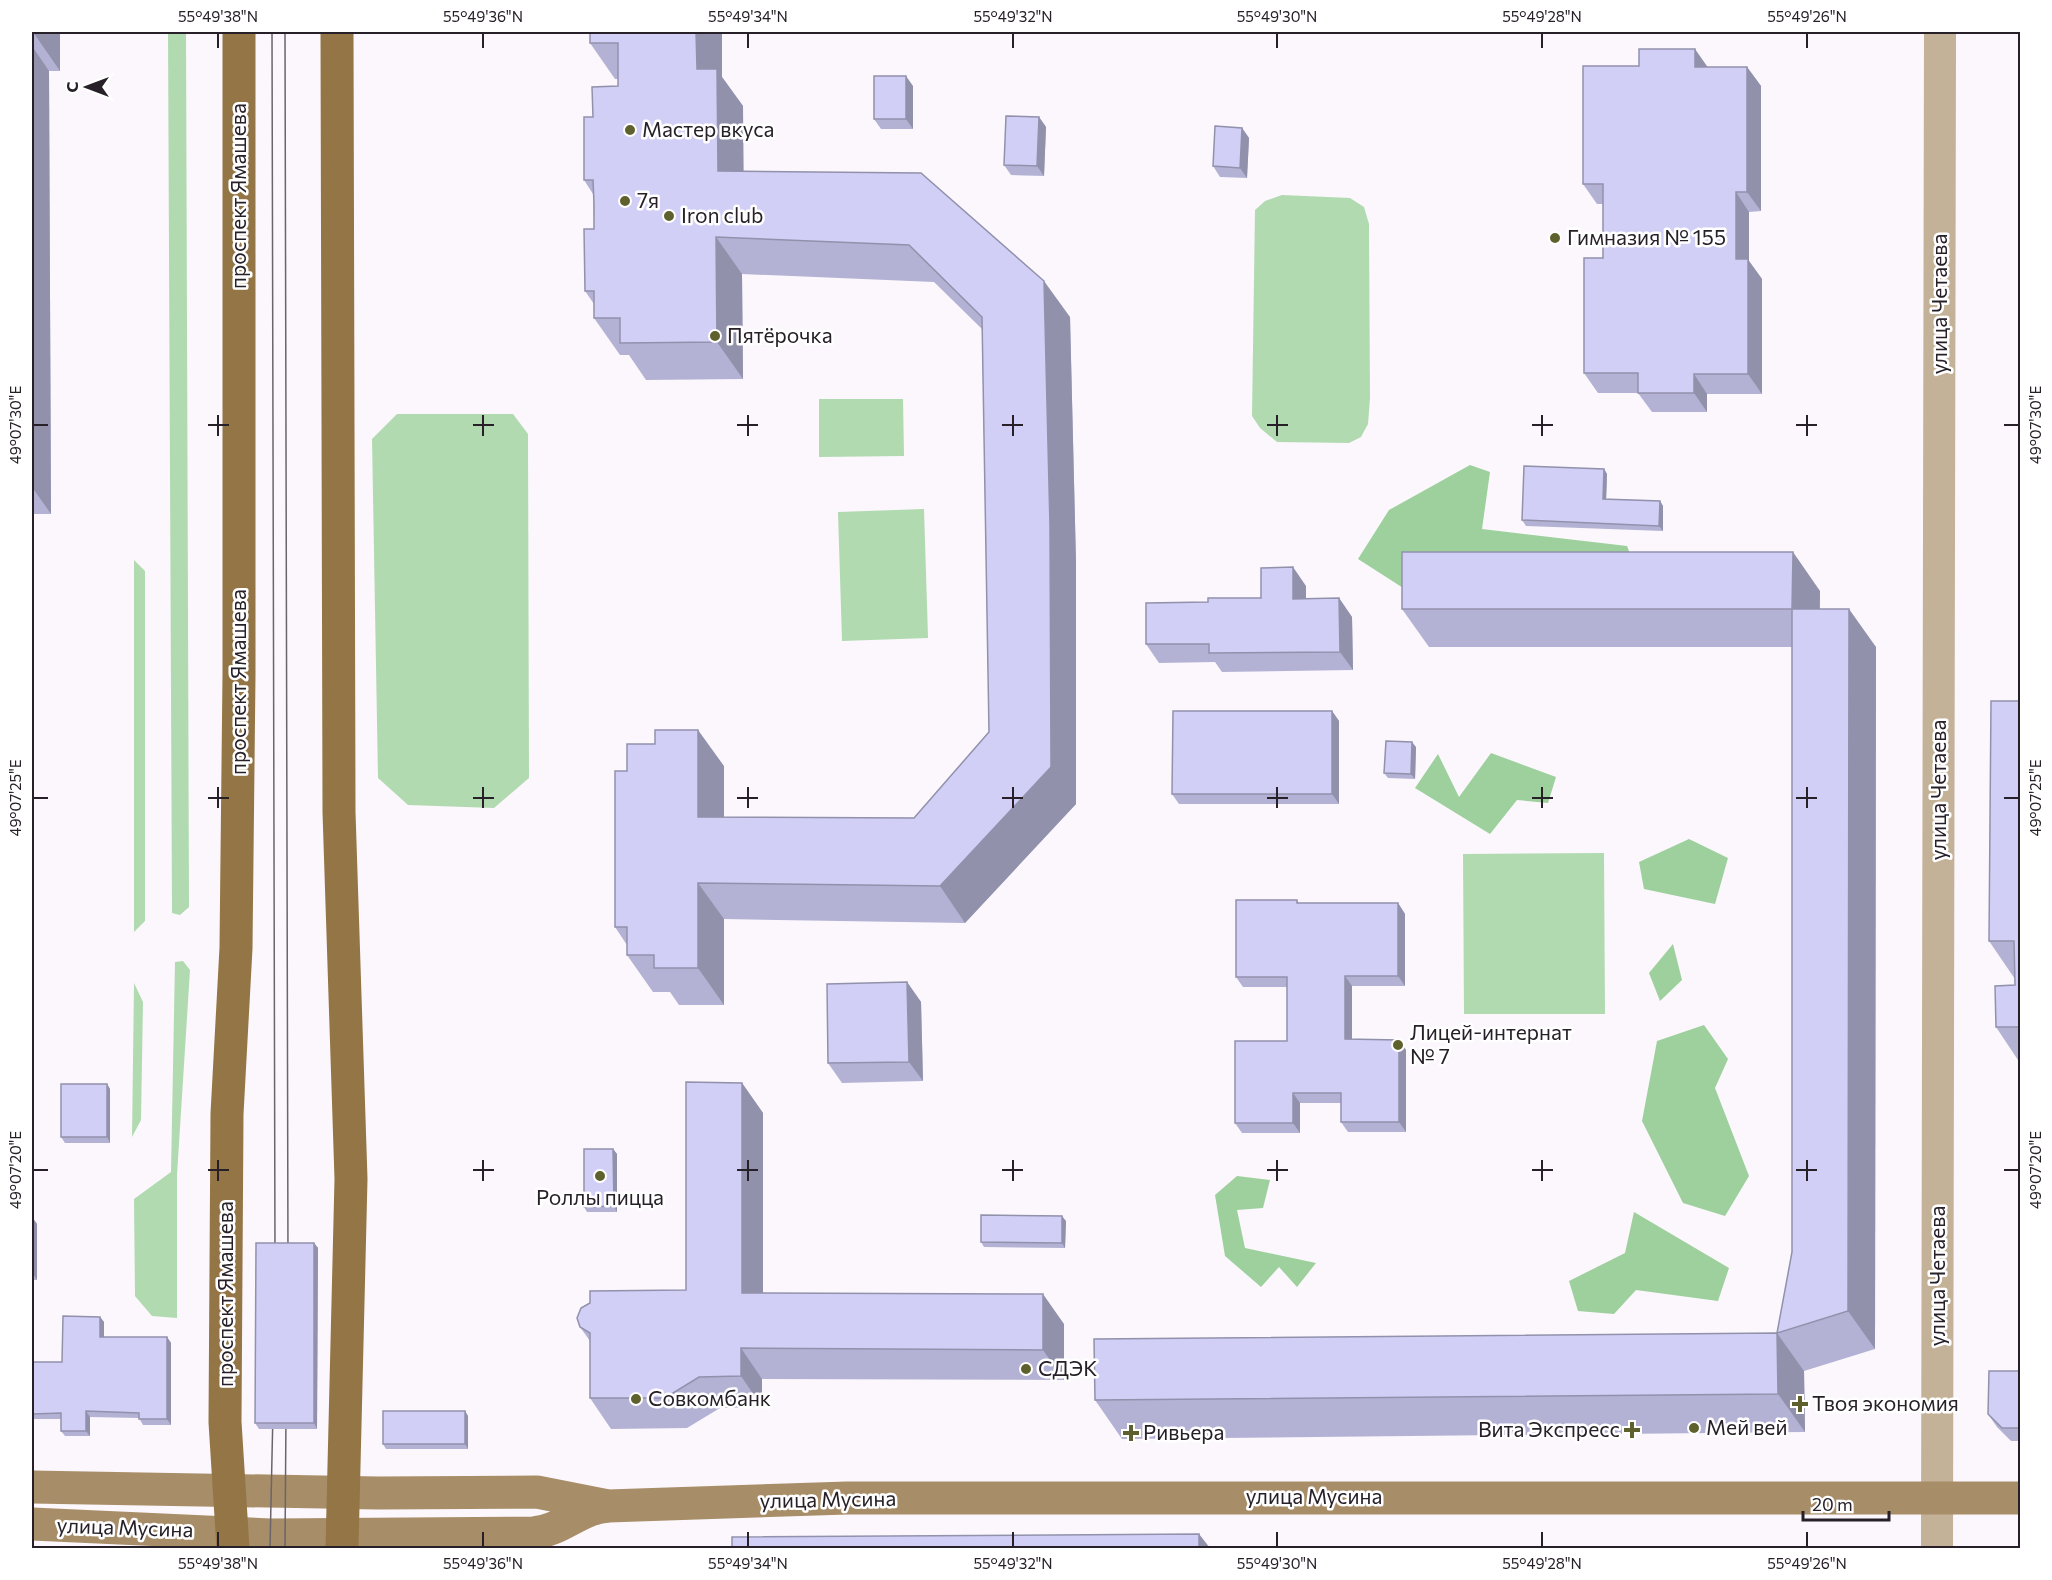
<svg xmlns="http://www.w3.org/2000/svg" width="2052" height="1580" viewBox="0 0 2052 1580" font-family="Commissioner,sans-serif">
<rect width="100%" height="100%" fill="#fbf7fc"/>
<g fill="#b1dab0">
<path d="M 168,32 L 186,32 L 189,907 L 180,915 L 172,913 Z"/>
<path d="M 1282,195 L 1350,198 L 1364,207 L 1369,224 L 1370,398 L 1368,424 L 1361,437 L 1349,443 L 1277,442 L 1260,428 L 1252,416 L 1255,210 L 1265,201 Z"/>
<path d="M 903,399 L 904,456 L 819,457 L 819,399 Z"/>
<path d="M 397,414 L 513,414 L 528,434 L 529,778 L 494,808 L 408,805 L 378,778 L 372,439 Z"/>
<path d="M 924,509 L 928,638 L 842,641 L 838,512 Z"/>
<path d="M 134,560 L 145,571 L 145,921 L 134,932 Z"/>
<path d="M 1604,853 L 1605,1014 L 1464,1014 L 1463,854 Z"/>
<path d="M 183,961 L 190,970 L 177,1175 L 177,1318 L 152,1316 L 135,1296 L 134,1199 L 171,1172 L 175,962 Z"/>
<path d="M 134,983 L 143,1002 L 141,1120 L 132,1137 Z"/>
</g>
<g fill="#9dd09c">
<path d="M 1470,465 L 1490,472 L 1482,529 L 1627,546 L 1631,556 L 1411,593 L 1358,559 L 1389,510 Z"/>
<path d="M 1491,753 L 1556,777 L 1548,803 L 1517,800 L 1490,834 L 1415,788 L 1438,754 L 1459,797 Z"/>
<path d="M 1689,839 L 1728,858 L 1715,904 L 1644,889 L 1639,862 Z"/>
<path d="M 1673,944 L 1682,980 L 1660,1001 L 1649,973 Z"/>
<path d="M 1704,1025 L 1728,1059 L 1715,1088 L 1749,1176 L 1725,1216 L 1683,1203 L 1642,1121 L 1657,1041 Z"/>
<path d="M 1237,1176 L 1270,1180 L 1263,1208 L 1237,1210 L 1245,1248 L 1316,1263 L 1297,1287 L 1279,1267 L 1261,1287 L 1225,1256 L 1215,1195 Z"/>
<path d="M 1634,1212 L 1729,1268 L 1718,1301 L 1636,1290 L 1614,1314 L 1578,1311 L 1569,1281 L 1625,1253 Z"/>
</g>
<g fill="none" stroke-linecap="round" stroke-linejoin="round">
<path stroke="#c3b198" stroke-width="32" d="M 1937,1548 L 1940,32"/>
<g stroke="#a88e68" stroke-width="33">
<path d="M 32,1487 L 378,1493 L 537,1492 L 608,1506 L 847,1498 L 2020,1498"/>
<path d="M 32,1524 L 270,1535 L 533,1533 C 561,1531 578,1509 607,1506"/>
</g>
<g stroke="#947545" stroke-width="33">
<path d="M 337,32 L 339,812 L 351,1179 L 342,1548"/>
<path d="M 233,1548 L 225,1422 L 227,1114 L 236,948 L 239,674 L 239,32"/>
</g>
<g stroke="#6a646b" stroke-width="1.5">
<path d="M 272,32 L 275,1258"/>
<path d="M 285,32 L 288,1261"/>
<path d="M 270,1548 L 273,1411"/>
<path d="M 285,1548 L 286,1414"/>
</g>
</g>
<g fill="#b4b2d4">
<path d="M 32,32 L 60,32 L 60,71 L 49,71 L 51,514 L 32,514 Z"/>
<path d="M 590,32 L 722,77 L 743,106 L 743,172 L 1070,317 L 1076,563 L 1076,804 L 965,923 L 724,919 L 724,1005 L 679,1005 L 670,992 L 653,992 L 627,955 L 627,945 L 615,927 L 627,771 L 724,766 L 724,817 L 914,818 L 989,732 L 982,329 L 934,282 L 742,274 L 743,379 L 646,380 L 629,355 L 620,355 L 594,318 L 594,304 L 585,291 L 594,229 L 593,194 L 584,180 L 593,117 L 618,86 L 618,79 L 615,79 L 590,43 Z"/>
<path d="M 1708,67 L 1747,67 L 1761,86 L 1761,211 L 1749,212 L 1749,261 L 1762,279 L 1762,394 L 1707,394 L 1707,412 L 1652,412 L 1638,393 L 1598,393 L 1584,373 L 1603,258 L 1603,204 L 1597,204 L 1583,184 Z"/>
<path d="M 913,86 L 913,129 L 881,129 L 874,119 Z"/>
<path d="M 1039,117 L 1046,127 L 1044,176 L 1011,175 L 1004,165 Z"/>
<path d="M 1242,128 L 1249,138 L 1247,178 L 1220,177 L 1213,166 Z"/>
<path d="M 1604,469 L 1607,474 L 1606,499 L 1660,501 L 1663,506 L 1663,531 L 1526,526 L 1522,520 Z"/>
<path d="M 1306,586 L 1306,598 L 1339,598 L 1352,617 L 1353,670 L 1222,672 L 1215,662 L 1159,663 L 1146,644 L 1261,598 Z"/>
<path d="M 1820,591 L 1820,609 L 1876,647 L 1875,1349 L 1804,1371 L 1805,1432 L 1122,1439 L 1095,1400 L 1777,1333 L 1792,1252 L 1792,647 L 1429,647 L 1402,609 Z"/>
<path d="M 2020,701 L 2020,1063 L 1996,1027 L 2015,985 L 2015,979 L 1989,941 Z"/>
<path d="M 1332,711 L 1339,721 L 1339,804 L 1179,804 L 1172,794 Z"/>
<path d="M 1416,747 L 1415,779 L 1388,778 L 1384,773 Z"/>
<path d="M 1297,900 L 1299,903 L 1398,903 L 1405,914 L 1405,986 L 1352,986 L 1352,1039 L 1399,1040 L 1406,1050 L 1406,1132 L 1348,1132 L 1341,1122 L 1341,1103 L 1300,1103 L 1300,1133 L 1242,1133 L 1235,1123 L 1287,1041 L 1287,987 L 1243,987 L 1236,977 Z"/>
<path d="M 907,982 L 921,1002 L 923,1081 L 842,1083 L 828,1063 Z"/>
<path d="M 742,1083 L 763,1113 L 763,1293 L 1064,1324 L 1064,1380 L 762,1379 L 762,1407 L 720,1408 L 687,1428 L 611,1429 L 590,1398 L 590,1341 L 580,1327 L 686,1290 Z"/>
<path d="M 107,1084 L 110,1089 L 110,1143 L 65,1143 L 61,1137 Z"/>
<path d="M 613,1149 L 617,1154 L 617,1212 L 587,1212 L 584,1207 Z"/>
<path d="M 32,1217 L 37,1224 L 37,1280 L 32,1280 Z"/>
<path d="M 1066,1221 L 1065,1248 L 984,1247 L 981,1242 Z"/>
<path d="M 314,1243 L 318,1248 L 317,1429 L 259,1429 L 255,1423 Z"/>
<path d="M 100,1317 L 104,1322 L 104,1337 L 167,1337 L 171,1343 L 171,1425 L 143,1425 L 139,1418 L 90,1417 L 90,1436 L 65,1436 L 61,1431 L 61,1419 L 32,1419 L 32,1362 L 62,1362 Z"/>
<path d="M 2020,1371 L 2020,1441 L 2011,1441 L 1997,1427 L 1988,1414 Z"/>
<path d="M 465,1411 L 468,1416 L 468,1449 L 386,1449 L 383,1444 Z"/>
</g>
<g fill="#9291ac">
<path d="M 33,32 L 60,32 L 60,71 Z"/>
<path d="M 696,32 L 722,32 L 722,77 L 743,106 L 744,208 L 718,171 L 697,69 Z"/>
<path d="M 32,46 L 49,71 L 51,514 L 32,487 Z"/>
<path d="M 1695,49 L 1709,69 L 1695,67 Z"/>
<path d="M 1747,67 L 1761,86 L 1761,211 L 1747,192 Z"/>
<path d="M 906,76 L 913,86 L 913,129 L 906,119 Z"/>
<path d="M 1039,117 L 1046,127 L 1044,176 L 1037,166 Z"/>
<path d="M 1242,128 L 1249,138 L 1247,178 L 1240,168 Z"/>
<path d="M 1736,192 L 1749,212 L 1749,261 L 1762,279 L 1762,394 L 1748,374 L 1736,259 Z"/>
<path d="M 716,237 L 742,274 L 743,379 L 717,342 Z"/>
<path d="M 1044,281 L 1070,317 L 1076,563 L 1076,804 L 965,923 L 940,886 L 1051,767 Z"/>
<path d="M 1694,374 L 1707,394 L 1707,412 L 1694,393 Z"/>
<path d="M 1604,469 L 1607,474 L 1606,504 L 1603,499 Z"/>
<path d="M 1660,501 L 1663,506 L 1663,531 L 1659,526 Z"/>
<path d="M 1793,552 L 1820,591 L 1819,647 L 1792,609 Z"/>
<path d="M 1293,567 L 1306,586 L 1306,617 L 1293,599 Z"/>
<path d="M 1339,598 L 1352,617 L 1353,670 L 1340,652 Z"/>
<path d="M 1849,609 L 1876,647 L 1875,1349 L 1848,1311 Z"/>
<path d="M 1332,711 L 1339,721 L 1339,804 L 1332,794 Z"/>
<path d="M 698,730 L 724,766 L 724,854 L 698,817 Z"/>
<path d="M 1412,742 L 1416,747 L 1415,779 L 1411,774 Z"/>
<path d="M 698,883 L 724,919 L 724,1005 L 698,968 Z"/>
<path d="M 1398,903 L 1405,914 L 1405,986 L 1398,976 Z"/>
<path d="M 1345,976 L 1352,986 L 1352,1050 L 1345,1039 Z"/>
<path d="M 907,982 L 921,1002 L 923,1081 L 909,1062 Z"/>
<path d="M 1399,1040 L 1406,1050 L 1406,1132 L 1399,1122 Z"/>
<path d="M 742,1083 L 763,1113 L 763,1323 L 742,1293 Z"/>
<path d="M 107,1084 L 110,1089 L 110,1143 L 107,1137 Z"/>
<path d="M 1293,1093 L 1300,1103 L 1300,1133 L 1293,1123 Z"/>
<path d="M 613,1149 L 617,1154 L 617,1212 L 614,1206 Z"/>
<path d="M 1062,1216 L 1066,1221 L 1065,1248 L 1062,1243 Z"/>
<path d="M 32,1217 L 37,1224 L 37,1280 L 32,1272 Z"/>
<path d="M 314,1243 L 318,1248 L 317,1429 L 314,1423 Z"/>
<path d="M 1043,1294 L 1064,1324 L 1064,1380 L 1043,1350 Z"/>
<path d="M 100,1317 L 104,1322 L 104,1343 L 100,1337 Z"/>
<path d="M 1777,1333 L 1804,1371 L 1805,1432 L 1778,1394 Z"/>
<path d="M 167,1337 L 171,1343 L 171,1425 L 167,1419 Z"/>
<path d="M 741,1348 L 762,1379 L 762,1407 L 741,1376 Z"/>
<path d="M 86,1411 L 90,1417 L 90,1436 L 86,1431 Z"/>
<path d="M 465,1411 L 468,1416 L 468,1449 L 465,1444 Z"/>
<path d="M 1199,1534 L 1210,1548 L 1199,1548 Z"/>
</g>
<g fill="#d1cff6" stroke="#9291ac" stroke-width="1.5">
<path d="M 590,32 L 696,32 L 697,69 L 717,69 L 718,171 L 921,173 L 1044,281 L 1050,526 L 1051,767 L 940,886 L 698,883 L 698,968 L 654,968 L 654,955 L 627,955 L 627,927 L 615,927 L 615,771 L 627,771 L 627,744 L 655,744 L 655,730 L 698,730 L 698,817 L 914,818 L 989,732 L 982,317 L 909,245 L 716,237 L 717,342 L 620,343 L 620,318 L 594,318 L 594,291 L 585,291 L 584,229 L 594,229 L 594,204 L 593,180 L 584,180 L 584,117 L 593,117 L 592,87 L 618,86 L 618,43 L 590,43 Z"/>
<path d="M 1639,49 L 1695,49 L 1695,67 L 1747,67 L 1747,192 L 1736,192 L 1736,259 L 1748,259 L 1748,374 L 1694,374 L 1694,393 L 1638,393 L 1638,373 L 1584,373 L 1584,258 L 1603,258 L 1603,184 L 1583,184 L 1583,66 L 1639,66 Z"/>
<rect x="874" y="76" width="32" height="43"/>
<path d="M 1006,116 L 1039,117 L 1037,166 L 1004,165 Z"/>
<path d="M 1215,126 L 1242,128 L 1240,168 L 1213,166 Z"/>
<path d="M 1524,466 L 1604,469 L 1603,499 L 1660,501 L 1659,526 L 1522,520 Z"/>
<path d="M 1402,552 L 1793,552 L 1792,609 L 1402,609 Z"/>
<path d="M 1293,567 L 1293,599 L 1339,598 L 1340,652 L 1209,653 L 1209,644 L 1146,644 L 1146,603 L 1208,602 L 1208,598 L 1261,598 L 1261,568 Z"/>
<path d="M 1792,609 L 1849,609 L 1848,1311 L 1777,1333 L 1792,1252 Z"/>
<path d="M 1991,701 L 2020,701 L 2020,1027 L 1996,1027 L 1995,986 L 2015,985 L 2014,941 L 1989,941 Z"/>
<path d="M 1173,711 L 1332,711 L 1332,794 L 1172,794 Z"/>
<path d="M 1386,741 L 1412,742 L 1411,774 L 1384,773 Z"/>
<path d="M 1236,900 L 1297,900 L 1297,903 L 1398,903 L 1398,976 L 1345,976 L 1345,1039 L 1399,1040 L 1399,1122 L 1341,1122 L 1341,1093 L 1293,1093 L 1293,1123 L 1235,1123 L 1235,1041 L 1287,1041 L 1287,977 L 1236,977 Z"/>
<path d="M 907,982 L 909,1062 L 828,1063 L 827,984 Z"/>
<path d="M 686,1082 L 742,1083 L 742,1293 L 1043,1294 L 1043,1350 L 741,1348 L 741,1376 L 699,1377 L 665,1398 L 590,1398 L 590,1333 L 580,1327 L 577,1318 L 581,1308 L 590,1303 L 590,1291 L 686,1290 Z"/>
<rect x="61" y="1084" width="46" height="53"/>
<path d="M 584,1149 L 613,1149 L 614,1206 L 584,1207 Z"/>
<path d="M 981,1215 L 1062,1216 L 1062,1243 L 981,1242 Z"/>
<path d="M 256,1243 L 314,1243 L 314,1423 L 255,1423 Z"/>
<path d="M 63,1316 L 100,1317 L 100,1337 L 167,1337 L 167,1419 L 139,1419 L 139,1413 L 86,1411 L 86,1431 L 61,1431 L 61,1413 L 32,1414 L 32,1362 L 62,1362 Z"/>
<path d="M 1777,1333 L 1778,1394 L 1095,1400 L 1094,1339 Z"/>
<path d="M 1989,1371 L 2020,1371 L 2020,1428 L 2002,1428 L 1988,1414 Z"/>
<rect x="383" y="1411" width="82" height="33"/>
<path d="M 1199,1534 L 1199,1548 L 732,1548 L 732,1537 Z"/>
</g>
<path fill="none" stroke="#272028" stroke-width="2" d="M 218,33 L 218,48M 483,33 L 483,48M 748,33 L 748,48M 1013,33 L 1013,48M 1277,33 L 1277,48M 1542,33 L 1542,48M 1807,33 L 1807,48M 218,415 L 218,436M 483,415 L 483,436M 748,415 L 748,436M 1013,415 L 1013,436M 1277,415 L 1277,436M 1542,415 L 1542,436M 1807,415 L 1807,436M 33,425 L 48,425M 208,425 L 229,425M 473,425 L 494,425M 737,425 L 758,425M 1002,425 L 1023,425M 1267,425 L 1288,425M 1532,425 L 1553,425M 1796,425 L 1817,425M 2004,425 L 2019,425M 218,787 L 218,808M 483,787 L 483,808M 748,787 L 748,808M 1013,787 L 1013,808M 1277,787 L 1277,808M 1542,787 L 1542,808M 1807,787 L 1807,808M 33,798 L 48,798M 208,798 L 229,798M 473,798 L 494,798M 737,798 L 758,798M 1002,798 L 1023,798M 1267,798 L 1288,798M 1532,798 L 1553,798M 1796,798 L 1817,798M 2004,798 L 2019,798M 218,1160 L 218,1181M 483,1160 L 483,1181M 748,1160 L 748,1181M 1013,1160 L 1013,1181M 1277,1160 L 1277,1181M 1542,1160 L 1542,1181M 1807,1160 L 1807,1181M 33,1170 L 48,1170M 208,1170 L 229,1170M 473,1170 L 494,1170M 737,1170 L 758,1170M 1002,1170 L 1023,1170M 1267,1170 L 1288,1170M 1532,1170 L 1553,1170M 1796,1170 L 1817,1170M 2004,1170 L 2019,1170M 218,1532 L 218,1547M 483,1532 L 483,1547M 748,1532 L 748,1547M 1013,1532 L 1013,1547M 1277,1532 L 1277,1547M 1542,1532 L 1542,1547M 1807,1532 L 1807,1547"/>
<g fill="#5e612e" stroke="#fff" stroke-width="2">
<circle cx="630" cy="130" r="6"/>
<circle cx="625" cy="201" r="6"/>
<circle cx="669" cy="216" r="6"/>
<circle cx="1555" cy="238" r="6"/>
<circle cx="715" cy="336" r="6"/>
<circle cx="1398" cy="1045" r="6"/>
<circle cx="600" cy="1176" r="6"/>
<circle cx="1026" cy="1369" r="6"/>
<circle cx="636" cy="1399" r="6"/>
<path d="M1797 1395h6v6h6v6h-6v6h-6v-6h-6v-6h6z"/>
<circle cx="1694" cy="1428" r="6"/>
<path d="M1629 1421h6v6h6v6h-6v6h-6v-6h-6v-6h6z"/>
<path d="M1128 1424h6v6h6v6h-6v6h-6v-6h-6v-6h6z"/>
</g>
<g text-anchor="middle" stroke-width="5" stroke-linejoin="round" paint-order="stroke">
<g font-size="21" fill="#272028" stroke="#fff" text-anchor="start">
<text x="642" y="137">Мастер вкуса</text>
<text x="637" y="208">7я</text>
<text x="681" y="223">Iron club</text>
<text x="1567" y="245">Гимназия № 155</text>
<text x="727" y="343">Пятёрочка</text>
<text x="1410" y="1040">Лицей-интернат<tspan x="1410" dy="24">№ 7</tspan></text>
<text x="600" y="1205" text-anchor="middle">Роллы пицца</text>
<text x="1038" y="1376">СДЭК</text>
<text x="648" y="1406">Совкомбанк</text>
<text x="1812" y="1411">Твоя экономия</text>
<text x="1706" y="1435">Мей вей</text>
<text x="1620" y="1437" text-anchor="end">Вита Экспресс</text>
<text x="1143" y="1440">Ривьера</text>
</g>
<g font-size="21" fill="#272028" stroke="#fff">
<text transform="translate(239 196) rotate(-90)" y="7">проспект Ямашева</text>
<text transform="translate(1940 304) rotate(-90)" y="7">улица Четаева</text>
<text transform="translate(239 682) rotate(-90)" y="7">проспект Ямашева</text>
<text transform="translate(1939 790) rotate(-90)" y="7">улица Четаева</text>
<text transform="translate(1938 1276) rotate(-90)" y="7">улица Четаева</text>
<text transform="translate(226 1294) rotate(-90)" y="7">проспект Ямашева</text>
<text x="1314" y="1504">улица Мусина</text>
<text transform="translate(828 1500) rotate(-1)" y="7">улица Мусина</text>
<text transform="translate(125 1528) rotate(2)" y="7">улица Мусина</text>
</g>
</g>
<rect width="2052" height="1580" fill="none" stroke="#ffffff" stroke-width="66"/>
<g transform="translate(87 87) rotate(270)" stroke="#ffffff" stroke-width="4.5" paint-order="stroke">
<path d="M0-4.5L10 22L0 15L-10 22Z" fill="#272028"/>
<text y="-9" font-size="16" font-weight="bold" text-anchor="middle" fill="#272028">С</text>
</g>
<path d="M1803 1511v9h86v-9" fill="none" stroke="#272028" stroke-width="3"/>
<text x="1812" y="1511" font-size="18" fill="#272028" stroke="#ffffff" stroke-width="4.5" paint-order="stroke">20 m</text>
<rect x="33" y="33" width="1986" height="1514" fill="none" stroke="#272028" stroke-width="2"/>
<g font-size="15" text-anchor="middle" fill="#272028">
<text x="218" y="22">55°49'38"N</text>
<text x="483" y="22">55°49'36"N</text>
<text x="748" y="22">55°49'34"N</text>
<text x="1013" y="22">55°49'32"N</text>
<text x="1277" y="22">55°49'30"N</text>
<text x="1542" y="22">55°49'28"N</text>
<text x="1807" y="22">55°49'26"N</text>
<text transform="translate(2036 425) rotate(-90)" y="5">49°07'30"E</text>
<text transform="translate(16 425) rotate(-90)" y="5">49°07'30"E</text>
<text transform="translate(2036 798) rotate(-90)" y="5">49°07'25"E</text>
<text transform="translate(16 798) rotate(-90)" y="5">49°07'25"E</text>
<text transform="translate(2036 1170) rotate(-90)" y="5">49°07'20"E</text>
<text transform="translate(16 1170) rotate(-90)" y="5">49°07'20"E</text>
<text x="218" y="1569">55°49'38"N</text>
<text x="483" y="1569">55°49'36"N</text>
<text x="748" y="1569">55°49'34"N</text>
<text x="1013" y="1569">55°49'32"N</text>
<text x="1277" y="1569">55°49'30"N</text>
<text x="1542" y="1569">55°49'28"N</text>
<text x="1807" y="1569">55°49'26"N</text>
</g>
</svg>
